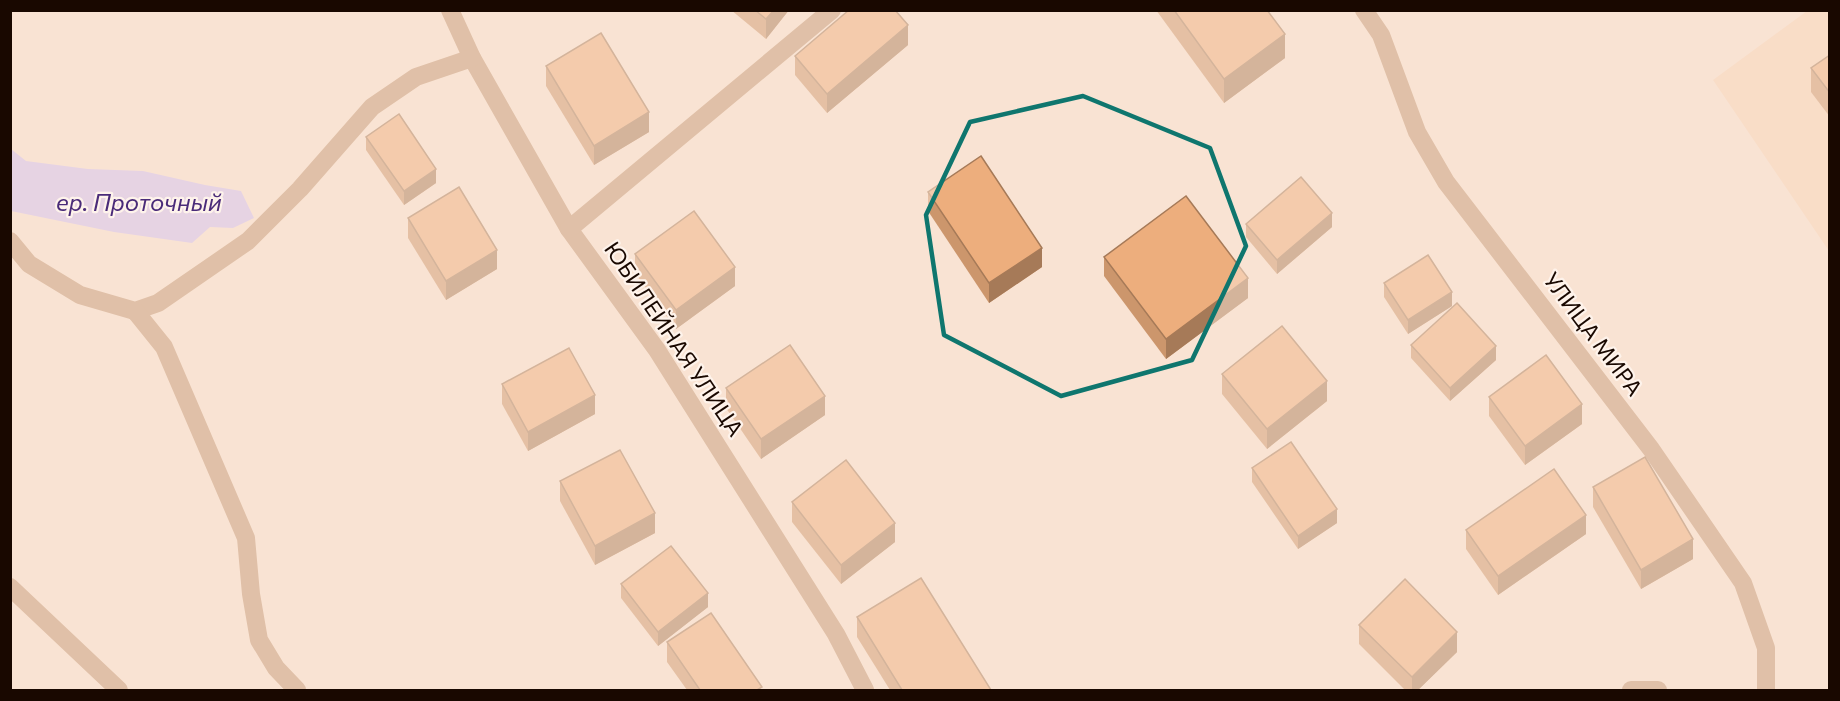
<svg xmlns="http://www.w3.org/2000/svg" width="1840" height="701" viewBox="0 0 1840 701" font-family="Commissioner,sans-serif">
<rect width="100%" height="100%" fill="#f9e3d3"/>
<path fill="#f8d4b9" d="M 1807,11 L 1829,11 L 1829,251 L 1713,80 Z"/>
<path fill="#cfbff7" d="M 11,149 L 26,161 L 88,169 L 143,171 L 205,185 L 241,191 L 254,218 L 233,228 L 210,227 L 192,243 L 114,232 L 11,211 Z"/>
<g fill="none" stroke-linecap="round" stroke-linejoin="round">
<g stroke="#c19573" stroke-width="18">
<path d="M 450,10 L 472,58 L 569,229 L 657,350 L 836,634 L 865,690"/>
<path d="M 1364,10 L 1381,35 L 1417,132 L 1446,182 L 1651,449 L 1743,583 L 1766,648 L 1766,690"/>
<path d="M 569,229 L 832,10"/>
<path d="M 10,241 L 29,264 L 80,295 L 135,311 L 158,303 L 248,241 L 300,189 L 372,107 L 416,77 L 472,58"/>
<path d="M 135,311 L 164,347 L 246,538 L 251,594 L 259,640 L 276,668 L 297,690"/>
<path d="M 10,587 L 119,690"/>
<path d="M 1631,690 L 1658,690"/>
</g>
</g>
<g fill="#cc966c">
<path d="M 731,10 L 789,10 L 766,39 Z"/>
<path d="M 1156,10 L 1267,10 L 1285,58 L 1224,103 Z"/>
<path d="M 908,45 L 827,113 L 795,75 L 795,56 Z"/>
<path d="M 1830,55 L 1830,117 L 1811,92 L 1811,68 Z"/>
<path d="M 546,66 L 649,132 L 594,165 L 546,86 Z"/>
<path d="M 366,137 L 436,183 L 404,205 L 366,150 Z"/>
<path d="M 928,192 L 1042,267 L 989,303 L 928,211 Z"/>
<path d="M 408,218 L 497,269 L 446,300 L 408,238 Z"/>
<path d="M 1246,224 L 1332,227 L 1277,274 L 1246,237 Z"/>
<path d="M 635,254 L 735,286 L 676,329 L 635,273 Z"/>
<path d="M 1104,257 L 1248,298 L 1166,359 L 1104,276 Z"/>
<path d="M 1384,283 L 1452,306 L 1408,334 L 1384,297 Z"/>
<path d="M 1411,345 L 1496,360 L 1450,401 L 1411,358 Z"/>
<path d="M 1222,374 L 1327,401 L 1267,449 L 1222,394 Z"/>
<path d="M 502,384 L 595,414 L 528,451 L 502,404 Z"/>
<path d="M 726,388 L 825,415 L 761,459 L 726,408 Z"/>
<path d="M 1489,397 L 1582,424 L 1525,465 L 1489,416 Z"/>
<path d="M 1252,468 L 1337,523 L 1298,549 L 1252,482 Z"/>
<path d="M 560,481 L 655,533 L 595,565 L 560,501 Z"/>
<path d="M 1593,487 L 1693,559 L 1641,589 L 1593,507 Z"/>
<path d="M 792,502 L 895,542 L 841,584 L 792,522 Z"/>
<path d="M 1466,530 L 1586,534 L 1498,595 L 1466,549 Z"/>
<path d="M 621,584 L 708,607 L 658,646 L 621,598 Z"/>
<path d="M 857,617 L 991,690 L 890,690 L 857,637 Z"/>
<path d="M 1359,625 L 1457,652 L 1418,690 L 1405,690 L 1359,644 Z"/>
<path d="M 667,642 L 762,690 L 687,690 L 667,662 Z"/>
</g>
<g fill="#a67a58">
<path d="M 774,10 L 789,10 L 766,39 L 766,19 Z"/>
<path d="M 908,25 L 908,45 L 827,113 L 827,94 Z"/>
<path d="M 1285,34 L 1285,58 L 1224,103 L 1224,79 Z"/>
<path d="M 649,112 L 649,132 L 594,165 L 594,146 Z"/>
<path d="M 436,169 L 436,183 L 404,205 L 404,191 Z"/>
<path d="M 1332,213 L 1332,227 L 1277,274 L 1277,260 Z"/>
<path d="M 1042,248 L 1042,267 L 989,303 L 989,283 Z"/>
<path d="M 497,250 L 497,269 L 446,300 L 446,281 Z"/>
<path d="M 735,267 L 735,286 L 676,329 L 676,310 Z"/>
<path d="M 1248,278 L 1248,298 L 1166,359 L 1166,339 Z"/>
<path d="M 1452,292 L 1452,306 L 1408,334 L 1408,320 Z"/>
<path d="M 1496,346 L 1496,360 L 1450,401 L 1450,388 Z"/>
<path d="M 1327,381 L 1327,401 L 1267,449 L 1267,429 Z"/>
<path d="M 595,395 L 595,414 L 528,451 L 528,432 Z"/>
<path d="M 825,396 L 825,415 L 761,459 L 761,439 Z"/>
<path d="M 1582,404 L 1582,424 L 1525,465 L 1525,446 Z"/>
<path d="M 1337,509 L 1337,523 L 1298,549 L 1298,536 Z"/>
<path d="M 655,513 L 655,533 L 595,565 L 595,546 Z"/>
<path d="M 1586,515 L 1586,534 L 1498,595 L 1498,576 Z"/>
<path d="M 895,523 L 895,542 L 841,584 L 841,565 Z"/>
<path d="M 1693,539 L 1693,559 L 1641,589 L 1641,570 Z"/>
<path d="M 708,593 L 708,607 L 658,646 L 658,632 Z"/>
<path d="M 1457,632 L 1457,652 L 1418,690 L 1412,690 L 1412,677 Z"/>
</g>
<g fill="#edae7d" stroke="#a67a58" stroke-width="1.5">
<path d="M 755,10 L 774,10 L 766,19 Z"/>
<path d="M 849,10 L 895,10 L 908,25 L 827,94 L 795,56 Z"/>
<path d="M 1174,10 L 1267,10 L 1285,34 L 1224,79 Z"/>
<path d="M 601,33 L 649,112 L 594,146 L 546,66 Z"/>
<path d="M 1830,55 L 1830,93 L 1811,68 Z"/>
<path d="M 399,114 L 436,169 L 404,191 L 366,137 Z"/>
<path d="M 981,156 L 1042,248 L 989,283 L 928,192 Z"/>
<path d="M 1301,177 L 1332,213 L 1277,260 L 1246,224 Z"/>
<path d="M 459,187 L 497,250 L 446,281 L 408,218 Z"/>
<path d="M 1186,196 L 1248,278 L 1166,339 L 1104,257 Z"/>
<path d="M 694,211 L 735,267 L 676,310 L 635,254 Z"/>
<path d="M 1428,255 L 1452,292 L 1408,320 L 1384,283 Z"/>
<path d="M 1457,303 L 1496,346 L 1450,388 L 1411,345 Z"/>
<path d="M 1282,326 L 1327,381 L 1267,429 L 1222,374 Z"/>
<path d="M 790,345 L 825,396 L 761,439 L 726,388 Z"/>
<path d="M 569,348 L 595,395 L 528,432 L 502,384 Z"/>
<path d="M 1546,355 L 1582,404 L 1525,446 L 1489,397 Z"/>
<path d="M 1291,442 L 1337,509 L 1298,536 L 1252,468 Z"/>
<path d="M 620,450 L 655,513 L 595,546 L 560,481 Z"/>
<path d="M 1645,457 L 1693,539 L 1641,570 L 1593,487 Z"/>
<path d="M 846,460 L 895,523 L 841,565 L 792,502 Z"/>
<path d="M 1554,469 L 1586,515 L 1498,576 L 1466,530 Z"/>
<path d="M 671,546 L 708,593 L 658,632 L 621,584 Z"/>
<path d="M 921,578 L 991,690 L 902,690 L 857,617 Z"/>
<path d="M 1405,579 L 1457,632 L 1412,677 L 1359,625 Z"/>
<path d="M 711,613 L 762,687 L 757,690 L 700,690 L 667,642 Z"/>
</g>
<path d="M0 0H1840V701H0ZM 1083,96 L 1210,148 L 1246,246 L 1192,360 L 1061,396 L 944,335 L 926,215 L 970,122 Z" fill="#f9e3d3" fill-opacity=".55" fill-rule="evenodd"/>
<path fill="none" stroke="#0f766e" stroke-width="4.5" stroke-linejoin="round" d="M 1083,96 L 1210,148 L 1246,246 L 1192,360 L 1061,396 L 944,335 L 926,215 L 970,122 Z"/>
<g text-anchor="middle" stroke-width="4.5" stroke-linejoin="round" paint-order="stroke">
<g font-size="22" fill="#190800" stroke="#fef3eb">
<text transform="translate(1593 334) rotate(53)" y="8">УЛИЦА МИРА</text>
<text transform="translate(674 339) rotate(56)" y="8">ЮБИЛЕЙНАЯ УЛИЦА</text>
</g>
<g font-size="24" font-style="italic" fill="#4a2b79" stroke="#fef3eb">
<text x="139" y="211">ер. Проточный</text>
</g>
</g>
<rect width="1840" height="701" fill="none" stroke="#190800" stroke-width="24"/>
</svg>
